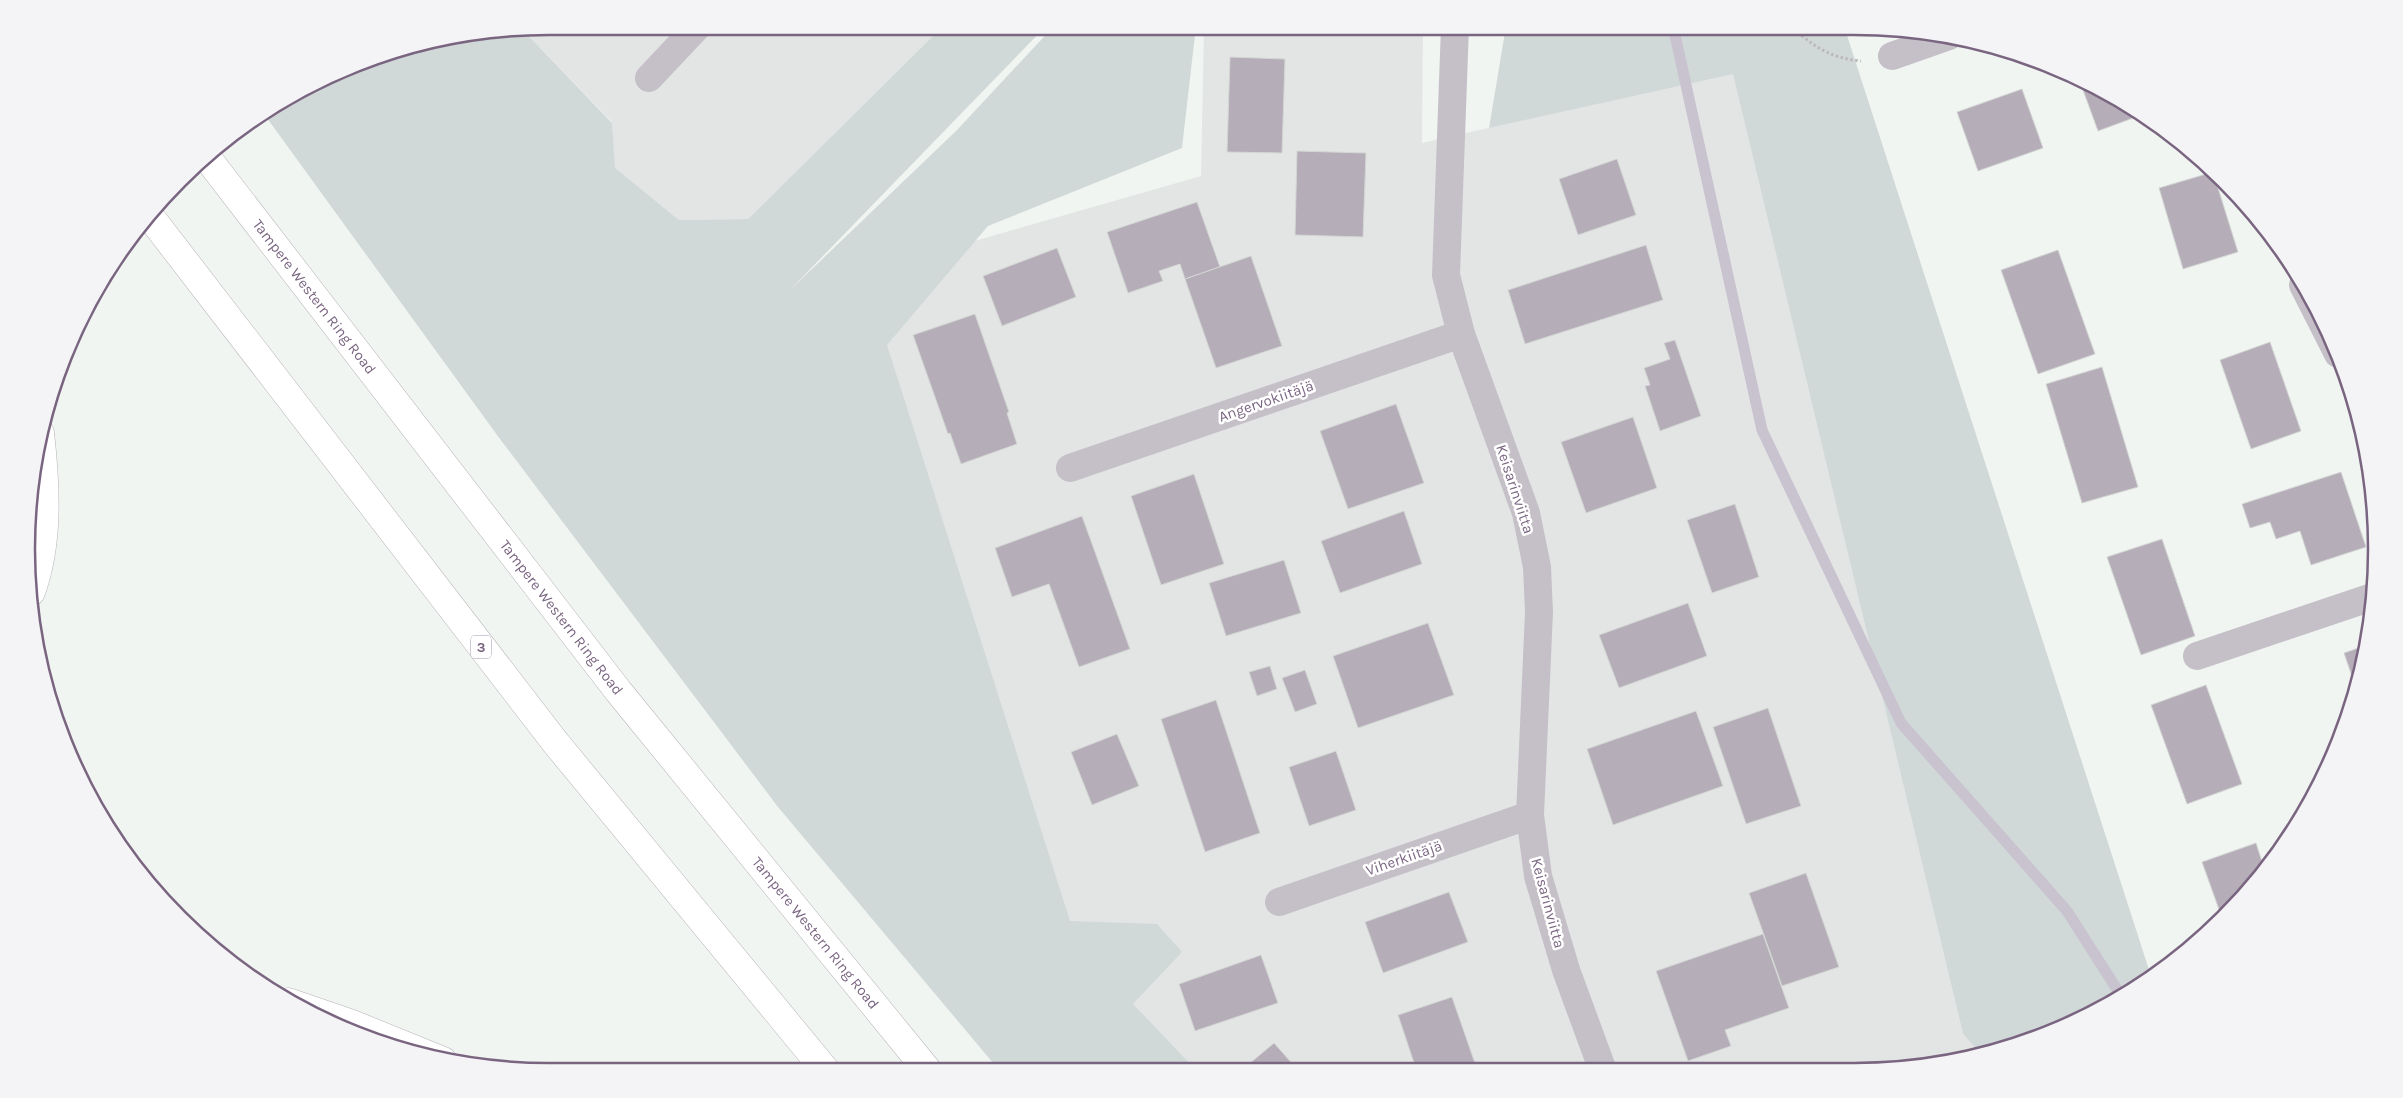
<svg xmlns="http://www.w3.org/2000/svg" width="2403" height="1098" viewBox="0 0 2403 1098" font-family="Karla,sans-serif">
<rect width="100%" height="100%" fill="#f1f5f2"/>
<g fill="#e3e5e5">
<path d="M 549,26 L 943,26 L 748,219 L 679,220 L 614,168 L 612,122 L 522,29 Z"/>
<path d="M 1204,26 L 1423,26 L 1422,143 L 1733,73 L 1963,1034 L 1979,1052 L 1923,1067 L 1161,1070 L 1059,942 L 842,279 L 1201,176 Z"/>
</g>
<g fill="#d0d9d8">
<path d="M 943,26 L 1046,26 L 790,290 L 957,130 L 1054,26 L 1196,26 L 1182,148 L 988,226 L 887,345 L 1070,921 L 1157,924 L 1182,952 L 1133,1004 L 1196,1070 L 999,1070 L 778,807 L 497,435 L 264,114 C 316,76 382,51 446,37 C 470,31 497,31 522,29 L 612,123 L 615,168 L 679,220 L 748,219 Z"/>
<path d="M 1506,26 L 1844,26 L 2151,976 L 2054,1032 L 1979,1052 L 1963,1034 L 1733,74 L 1489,128 Z"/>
</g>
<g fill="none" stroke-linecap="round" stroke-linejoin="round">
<path stroke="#c9c2cf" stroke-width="11" d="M 1673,26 L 1762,430 L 1901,723 L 2067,911 L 2120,994"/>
</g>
<g fill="#b5aeb9" stroke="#d4d6d4">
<path d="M 1230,57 L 1285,59 L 1282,153 L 1227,152 Z"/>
<path d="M 2079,79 L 2144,114 L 2098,131 Z"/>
<path d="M 2022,89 L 2043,148 L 1978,171 L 1957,112 Z"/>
<path d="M 1297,151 L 1366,153 L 1363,237 L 1295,235 Z"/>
<path d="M 1617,159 L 1636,215 L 1578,235 L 1559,179 Z"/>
<path d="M 2213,172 L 2238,252 L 2183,269 L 2159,188 Z"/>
<path d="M 1197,202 L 1220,267 L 1185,279 L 1180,264 L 1159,271 L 1163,281 L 1128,293 L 1107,232 Z"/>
<path d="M 1646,245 L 1663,300 L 1525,344 L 1508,290 Z"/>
<path d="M 1057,248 L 1076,297 L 1002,326 L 983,276 Z"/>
<path d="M 2058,250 L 2095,354 L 2038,374 L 2001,270 Z"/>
<path d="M 1251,256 L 1282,346 L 1216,368 L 1185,279 Z"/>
<path d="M 975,314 L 1009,412 L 1007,413 L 1017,444 L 961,464 L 950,433 L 948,434 L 913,335 Z"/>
<path d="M 1675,340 L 1701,416 L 1660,431 L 1645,386 L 1650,385 L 1644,368 L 1670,359 L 1664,343 Z"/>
<path d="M 2270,342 L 2301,431 L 2251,449 L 2220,360 Z"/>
<path d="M 2102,367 L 2138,487 L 2082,503 L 2046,384 Z"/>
<path d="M 1396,404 L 1424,483 L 1348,509 L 1320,431 Z"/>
<path d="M 1633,417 L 1657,488 L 1586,513 L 1561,442 Z"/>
<path d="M 2341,472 L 2366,547 L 2311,565 L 2300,531 L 2276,539 L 2270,522 L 2250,528 L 2242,504 Z"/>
<path d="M 1194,474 L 1224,564 L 1161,585 L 1131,496 Z"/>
<path d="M 1735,504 L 1759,577 L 1712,593 L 1687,520 Z"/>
<path d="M 1404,511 L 1422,564 L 1340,593 L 1321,541 Z"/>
<path d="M 1082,516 L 1130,649 L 1079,667 L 1049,584 L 1012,597 L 995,548 Z"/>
<path d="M 2162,539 L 2195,636 L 2141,655 L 2107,557 Z"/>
<path d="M 1284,560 L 1301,613 L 1226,636 L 1209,583 Z"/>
<path d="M 1688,603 L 1707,656 L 1619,688 L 1599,635 Z"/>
<path d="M 1428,623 L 1454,695 L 1358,728 L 1333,656 Z"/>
<path d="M 2367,645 L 2367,651 L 2356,688 L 2344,653 Z"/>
<path d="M 1270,666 L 1277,689 L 1257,696 L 1249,672 Z"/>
<path d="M 1305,670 L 1317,704 L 1295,712 L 1282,678 Z"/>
<path d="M 2206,685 L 2242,784 L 2187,804 L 2151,705 Z"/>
<path d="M 1216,700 L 1260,833 L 1205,852 L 1161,719 Z"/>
<path d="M 1768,708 L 1801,806 L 1746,824 L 1713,727 Z"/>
<path d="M 1696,711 L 1723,786 L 1613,825 L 1587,749 Z"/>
<path d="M 1117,734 L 1139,786 L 1092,805 L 1071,752 Z"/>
<path d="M 1336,751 L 1356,810 L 1309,826 L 1289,767 Z"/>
<path d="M 2256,843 L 2265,871 L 2221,915 L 2202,862 Z"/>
<path d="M 1806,873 L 1839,967 L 1782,986 L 1749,893 Z"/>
<path d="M 1449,892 L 1468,942 L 1383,973 L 1365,922 Z"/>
<path d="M 1763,934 L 1789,1008 L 1725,1030 L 1731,1046 L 1688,1061 L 1656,971 Z"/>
<path d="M 1261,955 L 1278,1003 L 1195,1031 L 1179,984 Z"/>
<path d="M 1452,997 L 1477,1069 L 1416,1069 L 1398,1015 Z"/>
<path d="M 1274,1043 L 1297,1069 L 1243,1069 Z"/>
</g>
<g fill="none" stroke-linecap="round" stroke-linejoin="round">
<defs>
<g id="highway">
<path id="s1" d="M 205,155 L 619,692 L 928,1071"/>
<path d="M 149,215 L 555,742 L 826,1071"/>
<path d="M 31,592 C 49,543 46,485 40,433"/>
<path d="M 288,1002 L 352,1024 L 443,1061"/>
</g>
</defs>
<use href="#highway" stroke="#b8b3b9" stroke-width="29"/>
<path stroke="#bcb8bd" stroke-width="3" stroke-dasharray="2.5 2.5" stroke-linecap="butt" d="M 1790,26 C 1814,46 1829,58 1861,61"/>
<g stroke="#c5c0c7" stroke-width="28">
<path d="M 1455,26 L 1446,275 L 1461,334 L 1526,513 L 1537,567 L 1539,612 L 1530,815 L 1538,876 L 1566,970 L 1602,1068"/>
<path d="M 1892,56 L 1949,36"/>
<path d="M 649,78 L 698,26"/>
<path d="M 2303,285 L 2338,354"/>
<path d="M 1070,468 L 1461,334"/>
<path d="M 2197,656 L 2372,597"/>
<path d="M 1279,902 L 1530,815"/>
</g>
<use href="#highway" stroke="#fff" stroke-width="28"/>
</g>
<g text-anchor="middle" stroke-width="5" stroke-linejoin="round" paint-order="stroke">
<rect fill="#fff" stroke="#a293a7" stroke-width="1" x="471" y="635.5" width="20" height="23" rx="4"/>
<g font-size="14" font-weight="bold" fill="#7a6581">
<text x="481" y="652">3</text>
</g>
<g font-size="15" fill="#7a6581" stroke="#fff">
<text dy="5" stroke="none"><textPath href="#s1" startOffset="179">Tampere Western Ring Road</textPath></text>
<text transform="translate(1266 401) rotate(-19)" y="5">Angervokiitäjä</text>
<text transform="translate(1515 489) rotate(72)" y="5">Keisarinviitta</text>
<text dy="5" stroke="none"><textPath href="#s1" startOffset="584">Tampere Western Ring Road</textPath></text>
<text transform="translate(1404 858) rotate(-19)" y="5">Viherkiitäjä</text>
<text transform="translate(1548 903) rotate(75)" y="5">Keisarinviitta</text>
<text dy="5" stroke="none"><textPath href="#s1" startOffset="989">Tampere Western Ring Road</textPath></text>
</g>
</g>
<path d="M0 0H2403V1098H0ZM549 35H1854A514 514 0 0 1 2368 549V549A514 514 0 0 1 1854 1063H549A514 514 0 0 1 35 549V549A514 514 0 0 1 549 35Z" fill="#f4f3f5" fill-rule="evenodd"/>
<path fill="none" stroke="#7a6581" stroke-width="2.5" d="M549 35H1854A514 514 0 0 1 2368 549V549A514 514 0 0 1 1854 1063H549A514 514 0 0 1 35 549V549A514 514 0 0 1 549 35Z"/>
</svg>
